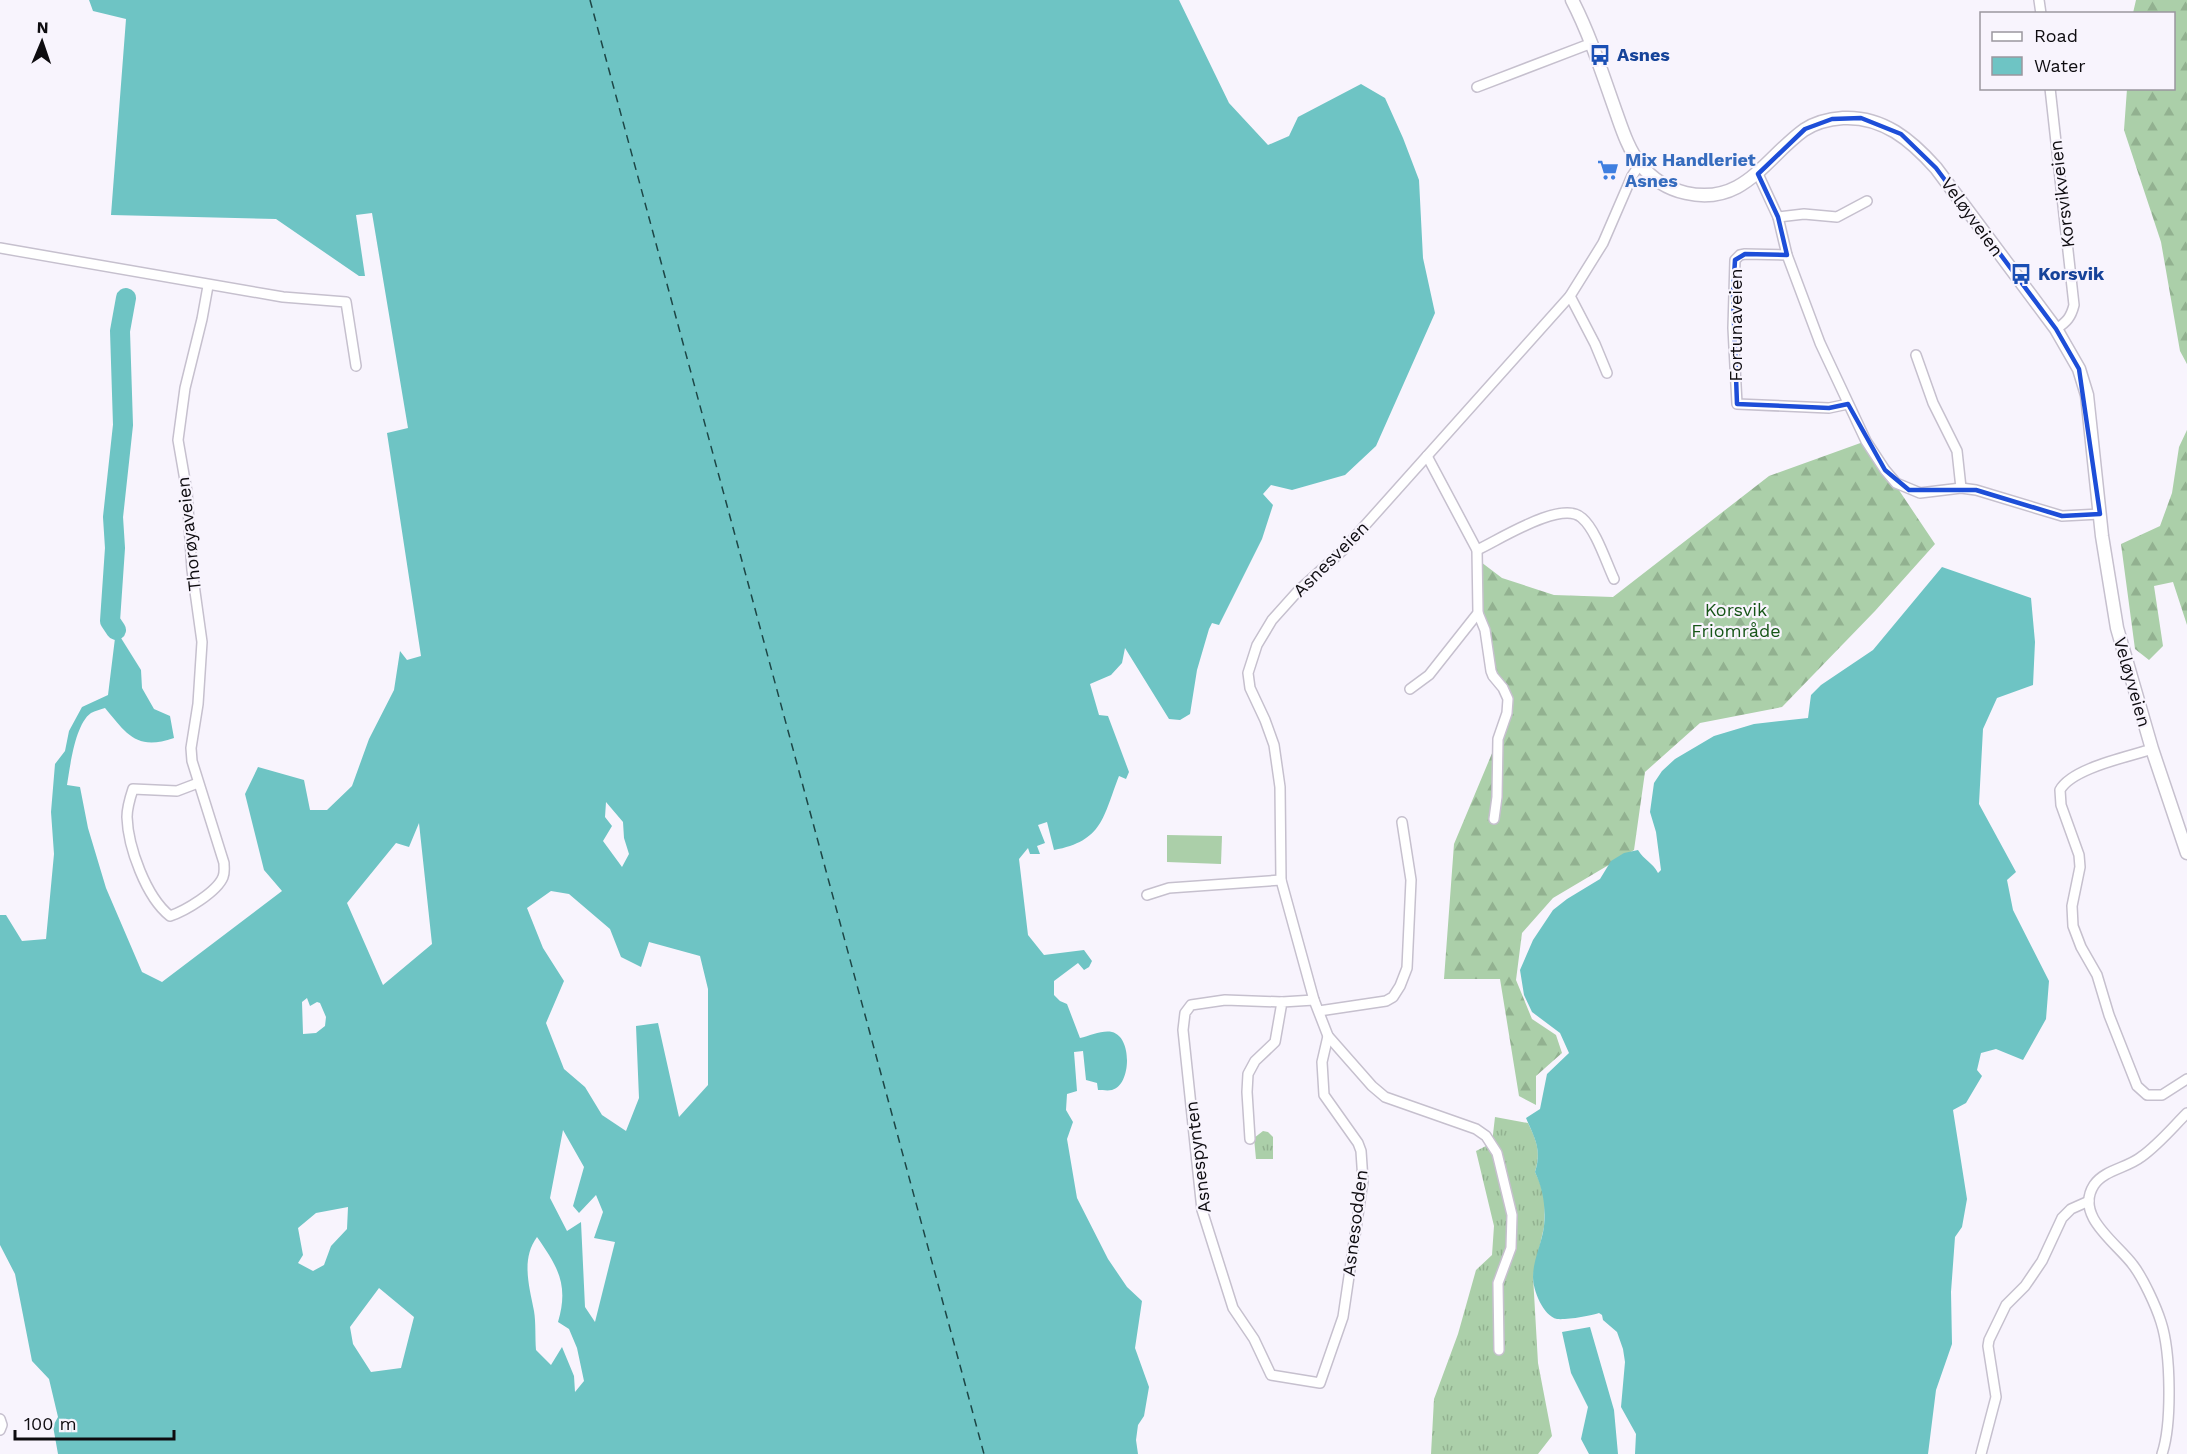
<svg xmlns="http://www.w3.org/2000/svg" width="2187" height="1454" viewBox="0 0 2187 1454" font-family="'Work Sans',sans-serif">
<defs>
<pattern id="grass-tufts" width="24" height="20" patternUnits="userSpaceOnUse" patternTransform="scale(1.5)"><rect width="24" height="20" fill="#abcfa9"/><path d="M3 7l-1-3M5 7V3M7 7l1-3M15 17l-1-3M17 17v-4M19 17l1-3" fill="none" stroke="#92b190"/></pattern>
<pattern id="forest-firs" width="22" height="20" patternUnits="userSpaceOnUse" patternTransform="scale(1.5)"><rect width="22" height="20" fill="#abcfa9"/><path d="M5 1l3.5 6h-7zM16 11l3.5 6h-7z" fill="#92b190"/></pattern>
</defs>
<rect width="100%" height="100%" fill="#f8f4fd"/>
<g fill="url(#grass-tufts)">
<path d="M 1495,1117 L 1528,1123 C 1537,1142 1541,1151 1535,1172 L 1540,1183 L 1545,1201 L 1544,1227 L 1533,1276 L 1538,1363 L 1552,1436 L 1538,1454 L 1431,1454 L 1434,1399 L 1458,1334 L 1476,1270 L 1492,1255 L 1494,1226 L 1476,1151 L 1492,1143 Z"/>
<path d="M 1263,1131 L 1268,1132 L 1273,1137 L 1273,1159 L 1256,1159 L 1254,1138 Z"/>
</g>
<g fill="url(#forest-firs)">
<path d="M 2136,0 L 2187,0 L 2187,364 L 2180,351 L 2161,242 L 2124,130 L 2127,89 L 2174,88 L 2174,14 L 2133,13 Z"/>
<path d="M 2187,430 L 2187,625 L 2173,582 L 2154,586 L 2163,646 L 2149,660 L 2135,649 L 2121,544 L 2160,526 L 2172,493 L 2179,447 Z"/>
<path d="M 1866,441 L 1935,544 L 1875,611 L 1782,707 L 1700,723 L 1645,772 L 1634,850 L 1553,898 L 1522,933 L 1516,980 L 1532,1019 L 1556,1035 L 1562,1053 L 1536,1076 L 1536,1105 L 1519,1096 L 1500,979 L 1444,979 L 1454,844 L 1498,739 L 1506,694 L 1493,676 L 1478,613 L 1477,559 L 1502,578 L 1554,595 L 1613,597 L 1769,476 Z"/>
</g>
<path fill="#abcfa9" d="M 1167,835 L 1222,836 L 1221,864 L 1167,862 Z"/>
<g fill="#6ec4c4" fill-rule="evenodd">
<path d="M 89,0 L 1179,0 L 1229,103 L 1268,145 L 1289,136 L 1298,117 L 1361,84 L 1385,98 L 1403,138 L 1419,180 L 1423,258 L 1435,313 L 1376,446 L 1345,475 L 1292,490 L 1271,485 L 1263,494 L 1273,505 L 1262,539 L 1219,625 L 1212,623 L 1209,629 L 1197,670 L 1190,714 L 1180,720 L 1169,719 L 1125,648 L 1122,663 L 1111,675 L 1090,684 L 1099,715 L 1108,716 L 1129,772 L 1126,779 L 1119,776 C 1103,817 1103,841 1054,850 L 1047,822 L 1038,825 L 1045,843 L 1037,846 L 1040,854 L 1030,854 L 1028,848 L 1019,859 L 1028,935 L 1044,955 L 1084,950 L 1092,961 L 1089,967 L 1084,970 L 1078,963 L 1054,981 L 1054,995 L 1060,1001 L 1067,1004 L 1080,1038 C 1090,1036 1102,1030 1112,1032 C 1133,1037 1131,1086 1112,1090 C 1108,1091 1102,1090 1098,1090 L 1097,1083 L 1086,1080 L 1083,1051 L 1074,1052 L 1077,1091 L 1067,1094 L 1066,1110 L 1073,1122 L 1067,1139 L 1077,1198 L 1108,1259 L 1127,1287 L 1142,1301 L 1135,1348 L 1149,1387 L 1144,1416 L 1138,1425 L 1136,1440 L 1138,1454 L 58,1454 L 53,1426 L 58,1417 L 49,1379 L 32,1361 L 15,1274 L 0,1245 L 0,915 L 6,915 L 22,941 L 46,939 L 54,854 L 51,812 L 55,764 L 65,751 L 69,731 L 82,707 L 108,695 L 116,630 L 141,670 L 142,688 L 154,709 L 170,716 L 174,738 C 136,751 127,734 105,708 C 101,709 95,711 91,713 C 75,724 70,767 67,785 L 80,787 L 88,828 L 106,888 L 142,972 L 162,982 L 282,891 L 264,870 L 245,794 L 258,767 L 304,780 L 310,810 L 327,810 L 352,786 L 369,739 L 394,690 L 400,651 L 407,660 L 421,656 L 387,433 L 408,428 L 372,213 L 356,215 L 365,276 L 359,276 L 276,219 L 111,215 L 126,19 L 93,11 ZM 606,802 L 623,822 L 624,838 L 629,854 L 622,867 L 603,841 L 612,826 L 605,817 ZM 419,823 L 432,944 L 383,985 L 347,903 L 396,843 L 409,847 ZM 551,891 L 569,894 L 610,929 L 621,957 L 641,967 L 649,942 L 700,956 L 708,989 L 708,1085 L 679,1117 L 658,1023 L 636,1026 L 639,1098 L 626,1131 L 602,1115 L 585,1087 L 564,1069 L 546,1023 L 564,981 L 543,948 L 527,908 ZM 307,998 L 310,1006 L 317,1002 L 320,1003 L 326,1017 L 325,1026 L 316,1033 L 303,1034 L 302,1002 ZM 563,1130 L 584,1167 L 573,1206 L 579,1213 L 596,1195 L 603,1212 L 594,1238 L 615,1242 L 595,1322 L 585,1307 L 581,1222 L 567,1231 L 550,1198 ZM 348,1207 L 347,1229 L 331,1246 L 324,1265 L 313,1271 L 298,1263 L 303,1255 L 298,1228 L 316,1213 ZM 537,1237 C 558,1267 569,1285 558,1322 L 569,1329 L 577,1348 L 584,1381 L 575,1392 L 574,1376 L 562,1347 L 551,1365 L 536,1350 C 535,1337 536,1323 534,1311 C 529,1285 521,1259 537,1237 ZM 379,1288 L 414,1317 L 401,1368 L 371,1372 L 353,1344 L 350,1327 Z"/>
<path d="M 1942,567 L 2031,598 L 2035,642 L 2033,685 L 1997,698 L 1983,729 L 1979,804 L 2016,872 L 2007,880 L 2013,910 L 2049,981 L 2046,1019 L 2023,1060 L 1996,1049 L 1981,1053 L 1977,1070 L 1982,1076 L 1966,1103 L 1953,1110 L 1967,1199 L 1962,1227 L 1955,1237 L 1951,1292 L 1952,1344 L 1936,1390 L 1928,1454 L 1635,1454 L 1636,1434 L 1621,1407 L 1625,1362 L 1623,1349 L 1617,1332 L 1603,1320 L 1602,1315 L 1599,1313 C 1591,1316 1566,1320 1557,1319 C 1543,1316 1533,1290 1533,1277 C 1533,1260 1542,1243 1544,1226 C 1546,1207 1543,1189 1535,1172 C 1542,1149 1535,1139 1526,1118 L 1540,1109 L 1547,1074 L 1569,1053 L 1560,1033 L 1532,1012 L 1524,995 L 1520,970 L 1533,940 L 1553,910 L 1567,899 L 1600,879 L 1611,861 L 1624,853 L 1638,850 C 1644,860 1653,863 1658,873 L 1661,870 L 1656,832 L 1650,812 L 1654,783 L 1662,771 L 1675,759 L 1714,736 L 1754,724 L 1808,718 L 1811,695 L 1821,685 L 1873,650 Z"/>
<path d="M 1590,1327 L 1614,1410 L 1618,1454 L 1589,1454 L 1581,1439 L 1588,1407 L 1571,1373 L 1562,1332 Z"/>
</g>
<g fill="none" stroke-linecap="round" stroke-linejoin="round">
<path stroke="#6ec4c4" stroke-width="20" d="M 116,630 L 110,621 L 115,548 L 113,517 L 123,425 L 120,331 L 126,298"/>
<path stroke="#1d4646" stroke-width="1.5" stroke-dasharray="8 6" stroke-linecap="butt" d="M 590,0 L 984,1454"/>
<defs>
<g id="street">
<path d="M 2039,0 L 2041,14"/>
<path d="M 1477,87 L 1592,43"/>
<path d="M 2050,88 L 2074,305 C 2071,317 2067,322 2056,329"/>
<path d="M 1758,174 L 1778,217 L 1787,255 L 1820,343 L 1866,441 L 1885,470 L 1896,483 L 1920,493 L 1961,488 L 1976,490 L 2062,516 L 2100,514"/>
<path d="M 1778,217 L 1804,214 L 1837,217 L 1867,201"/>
<path d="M 0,248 L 283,297 L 346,302 L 356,366"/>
<path d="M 1787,255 L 1745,254 L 1740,255 L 1735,260 L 1733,328 L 1737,404 L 1829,408 L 1848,404"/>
<path d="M 1570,296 L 1595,344 L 1607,373"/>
<path d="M 1916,355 L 1933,403 L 1957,451 L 1961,488"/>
<path d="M 1477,550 C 1499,540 1562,499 1582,518 C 1596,530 1606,562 1614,579"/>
<path d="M 1478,613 L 1485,630 L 1491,671 L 1493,676 L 1503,688 L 1508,699 L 1507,713 L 1498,739 L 1497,797 L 1494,819"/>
<path d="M 1410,689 L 1429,675 L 1478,613 L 1477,550 L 1427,456"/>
<path d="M 2152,749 C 2128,757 2072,768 2060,790 L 2061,805 L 2079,855 L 2080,867 L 2072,906 L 2073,926 L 2081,947 L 2097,975 L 2109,1015 L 2137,1086 L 2147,1095 L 2162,1095 L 2187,1079"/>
<path d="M 198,783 L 177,791 L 133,789 C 130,798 127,807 127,817 C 128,847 146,897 170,916 C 185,911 217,892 223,877 C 225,872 224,868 224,863 L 192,761 L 191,748 L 198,704 L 202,642 L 192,570 L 187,492 L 178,440 L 185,388 L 202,319 L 208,286"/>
<path d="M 1147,895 L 1169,888 L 1281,880"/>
<path d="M 1282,1002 L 1225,1000 L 1191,1005 L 1185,1013 L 1183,1030 L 1202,1210 L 1233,1308 L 1254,1339 L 1271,1375 L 1320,1383 L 1343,1317 L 1363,1181 L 1361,1151 L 1358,1143 L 1324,1095 L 1322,1062 L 1328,1036"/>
<path d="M 1319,1011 L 1386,1001 L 1393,997 L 1400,986 L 1407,968 L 1411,880 L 1402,822"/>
<path d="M 1250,1139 L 1247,1092 L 1248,1074 L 1255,1061 L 1275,1042 L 1282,1002 L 1314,1000"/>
<path d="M 1499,1350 L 1498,1283 L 1511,1248 L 1512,1215 L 1497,1153 L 1486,1136 L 1476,1129 L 1385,1097 L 1372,1086 L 1328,1036 L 1314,1000 L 1281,880 L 1280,787 L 1274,745 L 1265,720 L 1250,688 L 1248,673 L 1257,645 L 1272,620 L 1298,591 L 1343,550 L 1570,296 L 1603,243 L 1632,176 L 1640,164"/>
<path d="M 0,1419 L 2,1425 L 0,1430"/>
<path d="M 1981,1454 L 1996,1397 L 1988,1346 L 1989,1340 L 2006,1305 L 2025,1286 L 2042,1261 L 2062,1218 L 2071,1209 L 2089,1201"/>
<path d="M 2162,1454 C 2172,1424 2171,1353 2161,1322 C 2156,1306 2143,1278 2133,1265 C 2117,1243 2074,1216 2094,1185 C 2104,1170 2127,1168 2141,1157 C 2158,1145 2172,1128 2187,1113"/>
</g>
<path id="secondary" d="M 1572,0 C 1591,37 1603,76 1617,115 C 1623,132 1629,150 1640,164 C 1652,179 1668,189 1686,193 C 1744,206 1765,158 1804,130 C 1816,122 1829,119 1843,118 C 1883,116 1911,140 1936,168 L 2056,329 L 2079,369 L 2087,395 L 2102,536 L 2117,628 L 2152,749 L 2187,853"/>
</defs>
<use href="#street" stroke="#c6c0ce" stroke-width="12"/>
<use href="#secondary" stroke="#c6c0ce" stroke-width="15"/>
<use href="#street" stroke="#fff" stroke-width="9"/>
<use href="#secondary" stroke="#fff" stroke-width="12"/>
</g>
<path fill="none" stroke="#1d4ed8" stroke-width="4.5" stroke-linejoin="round" d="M 1861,118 L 1901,134 L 1936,168 L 2056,329 L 2079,369 L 2100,514 L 2062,516 L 1976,490 L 1909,490 L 1885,470 L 1848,404 L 1829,408 L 1737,404 L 1733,294 L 1735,260 L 1745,254 L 1787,255 L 1778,217 L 1758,174 L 1805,129 L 1832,119 Z"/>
<defs>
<symbol id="bus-bare" viewBox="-9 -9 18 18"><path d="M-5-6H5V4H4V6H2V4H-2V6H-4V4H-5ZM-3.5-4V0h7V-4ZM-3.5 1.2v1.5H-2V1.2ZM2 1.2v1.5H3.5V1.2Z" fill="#1a4fb4" stroke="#f8f4fd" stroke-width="2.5" paint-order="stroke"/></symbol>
<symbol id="supermarket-bare" viewBox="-9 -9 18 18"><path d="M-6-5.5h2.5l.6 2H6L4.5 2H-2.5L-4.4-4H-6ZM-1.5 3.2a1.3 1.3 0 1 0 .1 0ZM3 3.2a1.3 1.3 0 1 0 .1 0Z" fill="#3f7fe0" stroke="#f8f4fd" stroke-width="2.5" paint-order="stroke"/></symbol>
</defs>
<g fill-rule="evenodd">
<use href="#bus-bare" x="1585" y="40" width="30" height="30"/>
<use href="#supermarket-bare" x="1593" y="155" width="30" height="30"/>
<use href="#bus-bare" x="2006" y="259" width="30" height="30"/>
</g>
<g text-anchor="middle" stroke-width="4.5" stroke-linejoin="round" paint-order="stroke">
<g font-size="18" font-weight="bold" fill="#164399" stroke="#f8f4fd" text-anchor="start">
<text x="1617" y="61">Asnes</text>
<text x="2038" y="280">Korsvik</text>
</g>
<g font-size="18" font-weight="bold" fill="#366cbe" stroke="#f8f4fd" text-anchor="start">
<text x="1625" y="166">Mix Handleriet<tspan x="1625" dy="21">Asnes</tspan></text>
</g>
<g font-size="18" fill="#0e0c10" stroke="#f8f4fd">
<text transform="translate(2062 194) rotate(-97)" y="6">Korsvikveien</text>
<text transform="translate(1972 217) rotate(54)" y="6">Veløyveien</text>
<text transform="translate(1736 325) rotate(-90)" y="6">Fortunaveien</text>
<text transform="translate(189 534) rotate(-96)" y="6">Thorøyaveien</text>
<text transform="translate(1331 559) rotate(-45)" y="6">Asnesveien</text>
<text transform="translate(2132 682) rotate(74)" y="6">Veløyveien</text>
<text transform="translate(1198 1157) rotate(-97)" y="6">Asnespynten</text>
<text transform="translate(1355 1223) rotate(-83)" y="6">Asnesodden</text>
</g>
<g font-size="18" fill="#165517" stroke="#f8f4fd">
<text x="1736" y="616">Korsvik<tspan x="1736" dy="21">Friområde</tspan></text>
</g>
</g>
<rect x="1980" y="12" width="195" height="78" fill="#f8f4fd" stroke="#9a979e" stroke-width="1.5"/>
<rect x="1992" y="32" width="30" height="9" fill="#ffffff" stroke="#9a979e" stroke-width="1.5"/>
<text x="2034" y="42" font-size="18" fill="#0e0c10">Road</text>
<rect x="1992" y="57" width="30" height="18" fill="#6ec4c4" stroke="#9a979e" stroke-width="1.5"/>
<text x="2034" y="72" font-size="18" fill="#0e0c10">Water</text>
<g transform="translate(42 42) rotate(2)" stroke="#f8f4fd" stroke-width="4.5" paint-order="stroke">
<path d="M0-4.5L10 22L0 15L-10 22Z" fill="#0e0c10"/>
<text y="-9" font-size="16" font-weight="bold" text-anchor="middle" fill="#0e0c10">N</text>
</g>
<path d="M15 1430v9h159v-9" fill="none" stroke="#0e0c10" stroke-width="3"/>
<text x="24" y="1430" font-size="18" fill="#0e0c10" stroke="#f8f4fd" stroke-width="4.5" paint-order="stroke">100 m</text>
</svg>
